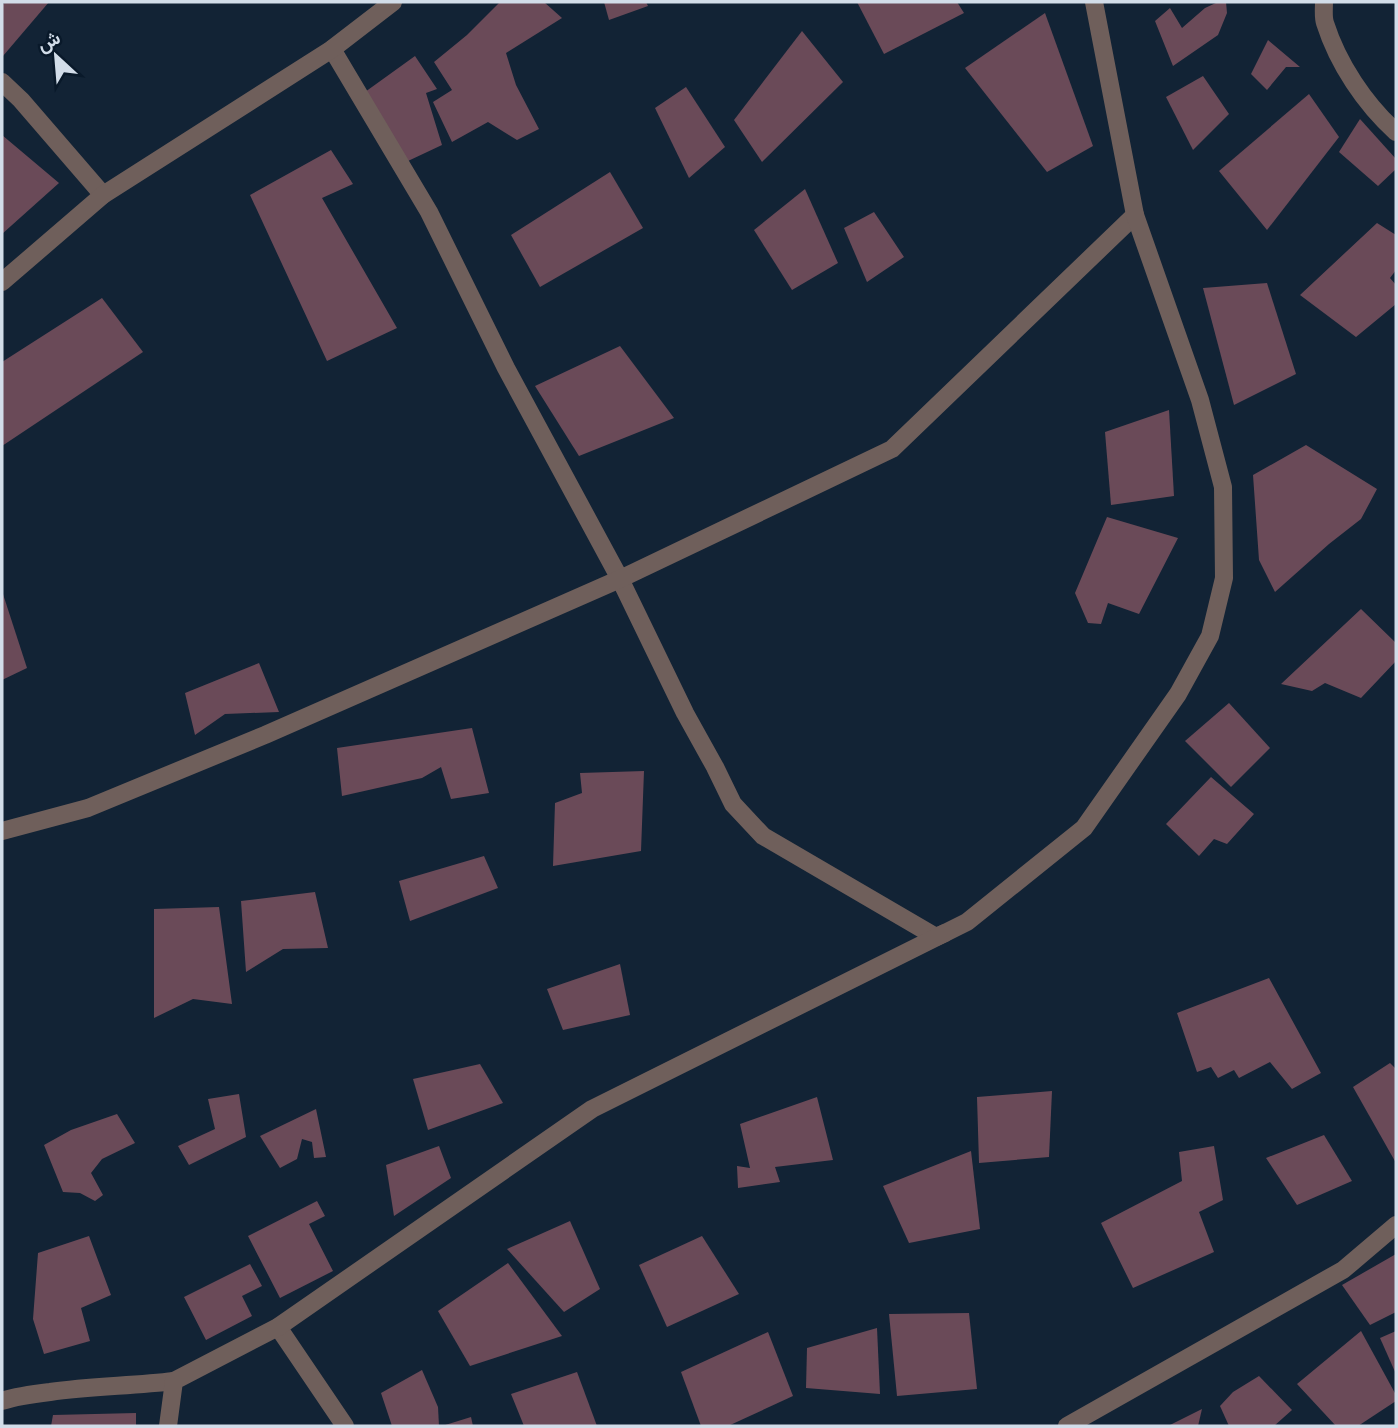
<svg xmlns="http://www.w3.org/2000/svg" width="1398" height="1428" viewBox="0 0 1398 1428" font-family="'Alegreya Sans',Vazirmatn,sans-serif">
<rect width="100%" height="100%" fill="#122335"/>
<g fill="#6a4a58">
<path d="M 5,2 L 49,2 L 3,56 L 2,55 L 2,6 Z"/>
<path d="M 500,2 L 544,2 L 562,18 L 506,53 L 516,85 L 539,129 L 517,140 L 488,122 L 452,142 L 433,102 L 452,90 L 434,62 L 467,35 Z"/>
<path d="M 604,2 L 646,2 L 648,6 L 609,20 Z"/>
<path d="M 857,2 L 957,2 L 964,13 L 884,54 Z"/>
<path d="M 1218,2 L 1226,2 L 1227,13 L 1218,35 L 1173,66 L 1155,21 L 1170,8 L 1182,28 L 1205,8 Z"/>
<path d="M 1045,13 L 1093,146 L 1047,172 L 965,68 Z"/>
<path d="M 802,31 L 843,82 L 762,162 L 734,120 Z"/>
<path d="M 1268,40 L 1300,67 L 1286,67 L 1267,90 L 1251,74 Z"/>
<path d="M 415,56 L 437,89 L 426,93 L 442,145 L 408,161 L 365,92 Z"/>
<path d="M 1203,76 L 1229,114 L 1193,150 L 1166,97 Z"/>
<path d="M 686,87 L 725,147 L 689,178 L 655,108 Z"/>
<path d="M 1309,94 L 1339,137 L 1267,230 L 1219,171 Z"/>
<path d="M 1360,119 L 1396,159 L 1396,169 L 1378,186 L 1339,152 Z"/>
<path d="M 2,135 L 59,183 L 2,234 Z"/>
<path d="M 331,150 L 353,184 L 322,198 L 397,328 L 327,361 L 250,195 Z"/>
<path d="M 610,172 L 643,228 L 540,287 L 511,235 Z"/>
<path d="M 805,189 L 838,263 L 792,290 L 754,230 Z"/>
<path d="M 874,212 L 904,257 L 867,282 L 844,228 Z"/>
<path d="M 1377,223 L 1396,235 L 1396,270 L 1390,278 L 1396,285 L 1396,304 L 1356,337 L 1300,295 Z"/>
<path d="M 1267,283 L 1296,374 L 1234,405 L 1203,288 Z"/>
<path d="M 102,298 L 143,352 L 2,446 L 2,362 Z"/>
<path d="M 620,346 L 674,418 L 579,456 L 535,386 Z"/>
<path d="M 1169,410 L 1174,496 L 1111,505 L 1105,432 Z"/>
<path d="M 1306,445 L 1377,489 L 1361,519 L 1329,544 L 1275,592 L 1259,560 L 1253,475 Z"/>
<path d="M 1107,517 L 1178,538 L 1139,614 L 1108,603 L 1101,624 L 1088,623 L 1075,593 Z"/>
<path d="M 2,591 L 27,668 L 2,680 Z"/>
<path d="M 1361,609 L 1396,643 L 1396,661 L 1361,698 L 1325,683 L 1312,691 L 1281,684 Z"/>
<path d="M 259,663 L 279,712 L 225,714 L 195,735 L 185,693 Z"/>
<path d="M 1229,703 L 1270,748 L 1231,787 L 1185,741 Z"/>
<path d="M 472,728 L 489,793 L 451,799 L 441,767 L 422,778 L 342,796 L 337,748 Z"/>
<path d="M 644,771 L 641,851 L 553,866 L 555,803 L 582,793 L 580,773 Z"/>
<path d="M 1211,777 L 1254,814 L 1227,844 L 1214,839 L 1199,856 L 1166,824 Z"/>
<path d="M 484,856 L 498,888 L 410,921 L 399,881 Z"/>
<path d="M 315,892 L 328,948 L 283,949 L 246,972 L 241,901 Z"/>
<path d="M 219,907 L 232,1004 L 193,999 L 154,1018 L 154,909 Z"/>
<path d="M 620,964 L 630,1015 L 563,1030 L 547,989 Z"/>
<path d="M 1269,978 L 1321,1073 L 1292,1089 L 1270,1062 L 1239,1078 L 1234,1070 L 1218,1078 L 1211,1067 L 1197,1072 L 1177,1013 Z"/>
<path d="M 1390,1063 L 1396,1069 L 1396,1163 L 1353,1087 Z"/>
<path d="M 480,1064 L 503,1103 L 428,1130 L 413,1079 Z"/>
<path d="M 1052,1091 L 1049,1157 L 979,1163 L 977,1097 Z"/>
<path d="M 239,1094 L 246,1137 L 189,1165 L 178,1146 L 215,1129 L 208,1099 Z"/>
<path d="M 817,1097 L 833,1160 L 775,1167 L 780,1182 L 738,1188 L 737,1166 L 750,1168 L 740,1124 Z"/>
<path d="M 316,1109 L 326,1157 L 314,1158 L 312,1142 L 302,1139 L 297,1159 L 280,1168 L 260,1136 Z"/>
<path d="M 117,1114 L 135,1143 L 102,1159 L 91,1173 L 103,1195 L 95,1201 L 80,1193 L 63,1192 L 44,1145 L 71,1130 Z"/>
<path d="M 1324,1135 L 1352,1181 L 1297,1205 L 1266,1158 Z"/>
<path d="M 439,1146 L 451,1178 L 394,1216 L 386,1165 Z"/>
<path d="M 1214,1146 L 1223,1200 L 1199,1212 L 1214,1252 L 1133,1288 L 1101,1223 L 1182,1181 L 1179,1152 Z"/>
<path d="M 971,1151 L 980,1229 L 909,1243 L 883,1186 Z"/>
<path d="M 317,1201 L 325,1216 L 309,1224 L 333,1271 L 280,1298 L 248,1236 Z"/>
<path d="M 570,1221 L 600,1289 L 564,1312 L 507,1249 Z"/>
<path d="M 89,1236 L 111,1295 L 81,1308 L 90,1341 L 44,1354 L 33,1319 L 38,1253 Z"/>
<path d="M 702,1236 L 739,1294 L 667,1327 L 639,1265 Z"/>
<path d="M 1396,1254 L 1396,1312 L 1370,1325 L 1342,1285 Z"/>
<path d="M 508,1263 L 562,1336 L 470,1366 L 438,1311 Z"/>
<path d="M 250,1264 L 262,1286 L 242,1296 L 252,1316 L 206,1340 L 184,1297 Z"/>
<path d="M 969,1313 L 977,1389 L 897,1396 L 889,1314 Z"/>
<path d="M 877,1328 L 880,1394 L 806,1388 L 807,1348 Z"/>
<path d="M 1361,1331 L 1396,1395 L 1396,1401 L 1358,1426 L 1336,1426 L 1297,1384 Z"/>
<path d="M 1396,1331 L 1396,1374 L 1380,1338 Z"/>
<path d="M 768,1332 L 793,1396 L 728,1426 L 701,1426 L 681,1372 Z"/>
<path d="M 422,1370 L 438,1407 L 439,1426 L 392,1426 L 381,1393 Z"/>
<path d="M 577,1372 L 597,1426 L 524,1426 L 511,1394 Z"/>
<path d="M 1259,1376 L 1292,1410 L 1274,1426 L 1229,1426 L 1220,1406 L 1233,1392 Z"/>
<path d="M 1202,1409 L 1198,1426 L 1168,1426 Z"/>
<path d="M 136,1413 L 136,1426 L 51,1426 L 53,1415 Z"/>
<path d="M 471,1417 L 473,1426 L 442,1426 Z"/>
</g>
<g fill="none" stroke-linecap="round" stroke-linejoin="round">
<g stroke="#6f5f5b" stroke-width="18">
<path d="M 1324,2 C 1324,9 1323,17 1325,23 C 1338,64 1365,104 1396,132"/>
<path d="M 332,49 L 429,212 L 506,368 L 620,579 L 685,713 L 715,767 L 733,804 L 763,836 L 936,937 L 945,933"/>
<path d="M 2,82 L 21,100 L 103,195"/>
<path d="M 2,282 L 103,195 L 332,49 L 393,2"/>
<path d="M 2,831 L 88,808 L 265,735 L 620,579 L 892,449 L 1135,215"/>
<path d="M 278,1327 L 345,1426"/>
<path d="M 2,1401 C 17,1396 33,1394 50,1392 C 91,1386 133,1386 174,1381"/>
<path d="M 168,1426 L 174,1381 L 278,1327 L 592,1109 L 967,922 L 1084,828 L 1178,694 L 1210,636 L 1224,578 L 1223,487 L 1200,400 L 1135,215 L 1094,2"/>
<path d="M 1067,1426 L 1343,1270 L 1396,1225"/>
</g>
</g>
<rect width="1398" height="1428" fill="none" stroke="#d2dde9" stroke-width="7"/>
<g transform="translate(56 56) rotate(334)" stroke="#09192a" stroke-width="5" paint-order="stroke">
<path d="M0-5L12 26L0 18L-12 26Z" fill="#d2dde9"/>
<text y="-10" font-size="19" font-weight="bold" text-anchor="middle" fill="#d2dde9">ش</text>
</g>
</svg>
